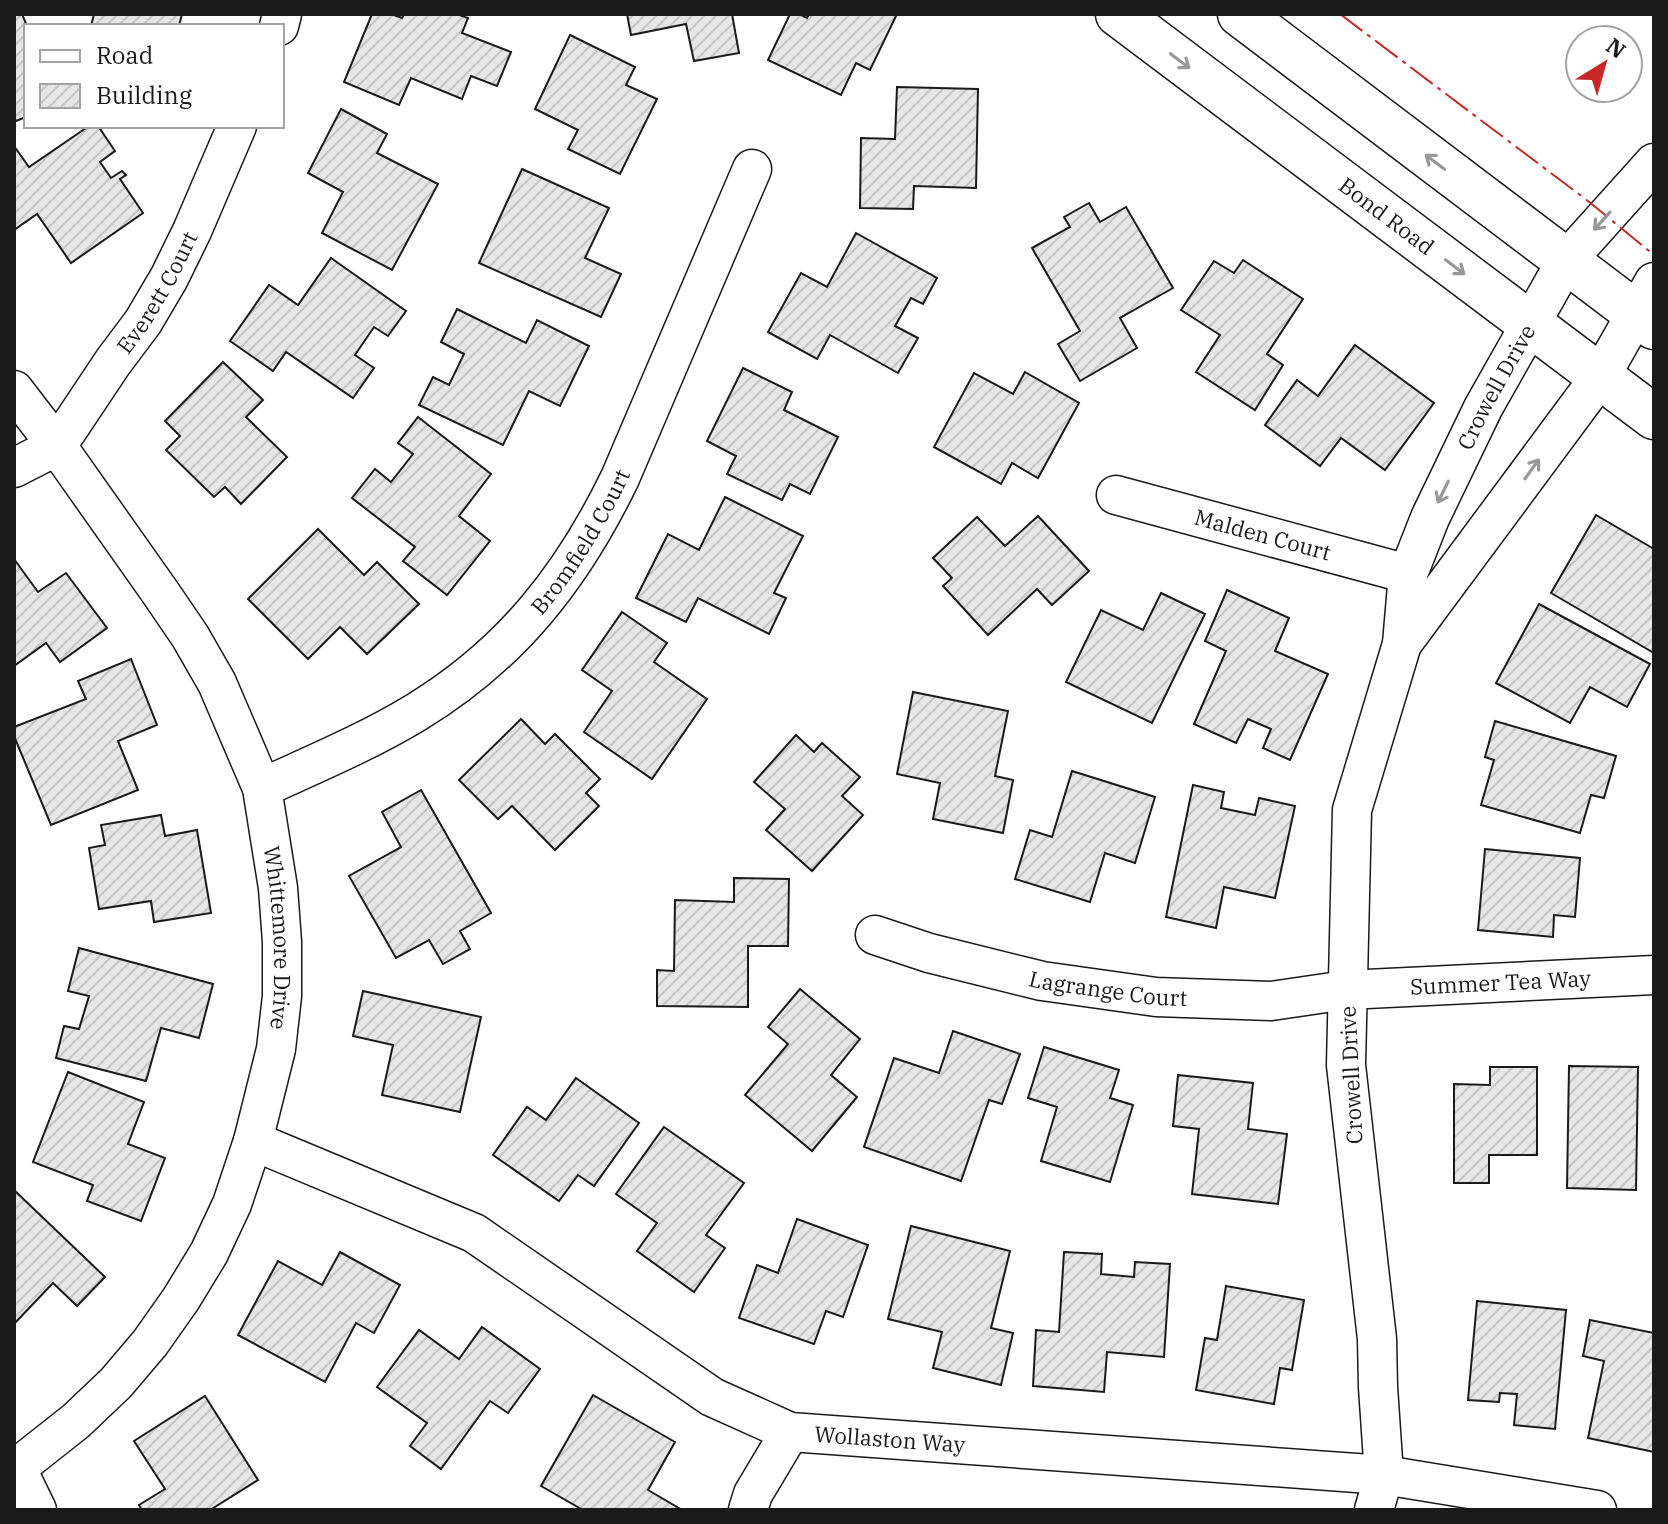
<svg xmlns="http://www.w3.org/2000/svg" width="1668" height="1524" viewBox="0 0 1668 1524" font-family="'IBM Plex Serif',serif">
<defs>
<pattern id="building-hatch" width="6" height="6" patternUnits="userSpaceOnUse" patternTransform="scale(2)"><rect width="6" height="6" fill="#e6e6e6"/><path d="M-1 1l2-2M0 6l6-6M5 7l2-2" fill="none" stroke="#c5c5c5"/></pattern>
</defs>
<rect width="100%" height="100%" fill="#fff"/>
<g fill="url(#building-hatch)" stroke="#1a1a1a" stroke-width="2">
<path d="M 14,14 L 22,14 L 27,26 L 26,26 L 26,117 L 16,121 L 14,117 Z"/>
<path d="M 94,14 L 182,14 L 179,26 L 91,26 Z"/>
<path d="M 372,14 L 391,14 L 402,18 L 404,14 L 457,14 L 468,18 L 462,33 L 511,52 L 497,86 L 471,76 L 462,99 L 411,78 L 399,105 L 344,82 Z"/>
<path d="M 627,14 L 732,14 L 739,53 L 694,61 L 686,24 L 631,35 Z"/>
<path d="M 790,14 L 799,14 L 807,18 L 809,14 L 897,14 L 870,70 L 856,63 L 841,95 L 768,60 Z"/>
<path d="M 570,35 L 635,67 L 626,85 L 657,99 L 620,174 L 568,149 L 578,130 L 535,109 Z"/>
<path d="M 897,87 L 978,89 L 976,188 L 914,186 L 913,209 L 860,208 L 861,138 L 895,139 Z"/>
<path d="M 341,109 L 387,134 L 377,153 L 438,184 L 392,270 L 322,233 L 343,192 L 308,173 Z"/>
<path d="M 89,126 L 98,126 L 115,151 L 100,162 L 111,178 L 122,171 L 126,175 L 120,179 L 143,213 L 71,263 L 37,214 L 14,230 L 14,146 L 29,167 Z"/>
<path d="M 522,169 L 609,208 L 585,258 L 621,274 L 601,317 L 479,263 Z"/>
<path d="M 1089,203 L 1100,222 L 1126,207 L 1173,288 L 1120,318 L 1137,348 L 1080,381 L 1058,344 L 1080,331 L 1032,248 L 1070,227 L 1064,217 Z"/>
<path d="M 856,233 L 937,278 L 923,304 L 911,298 L 895,326 L 918,338 L 898,373 L 830,335 L 817,359 L 768,332 L 801,273 L 827,287 Z"/>
<path d="M 331,258 L 406,311 L 388,336 L 374,327 L 355,355 L 374,368 L 353,398 L 286,352 L 273,371 L 230,341 L 269,285 L 298,305 Z"/>
<path d="M 1243,260 L 1303,299 L 1267,354 L 1283,365 L 1255,410 L 1196,372 L 1220,335 L 1181,310 L 1214,261 L 1234,273 Z"/>
<path d="M 457,309 L 526,343 L 537,320 L 589,346 L 560,406 L 529,391 L 503,445 L 419,405 L 433,377 L 449,385 L 464,354 L 441,342 Z"/>
<path d="M 1355,345 L 1434,403 L 1385,470 L 1341,438 L 1320,466 L 1265,425 L 1297,380 L 1318,396 Z"/>
<path d="M 223,362 L 263,400 L 246,417 L 287,457 L 241,504 L 225,487 L 214,497 L 166,450 L 180,436 L 165,421 Z"/>
<path d="M 743,368 L 792,392 L 784,410 L 838,437 L 810,494 L 790,484 L 782,500 L 727,474 L 736,456 L 707,441 Z"/>
<path d="M 1025,372 L 1079,403 L 1038,478 L 1012,463 L 1001,484 L 934,447 L 974,373 L 1013,394 Z"/>
<path d="M 418,417 L 491,474 L 459,516 L 490,541 L 447,595 L 403,561 L 415,547 L 352,498 L 375,469 L 391,482 L 413,454 L 398,443 Z"/>
<path d="M 725,497 L 803,536 L 774,593 L 786,598 L 769,634 L 698,598 L 686,622 L 636,598 L 668,534 L 699,550 Z"/>
<path d="M 1596,515 L 1654,549 L 1654,653 L 1551,593 Z"/>
<path d="M 1038,516 L 1089,571 L 1052,605 L 1037,589 L 988,635 L 943,586 L 952,578 L 933,558 L 977,517 L 1005,546 Z"/>
<path d="M 318,529 L 364,575 L 377,562 L 419,604 L 367,654 L 340,627 L 308,659 L 248,599 Z"/>
<path d="M 14,559 L 38,592 L 66,573 L 107,628 L 60,662 L 46,643 L 14,666 Z"/>
<path d="M 1227,590 L 1289,618 L 1275,651 L 1328,674 L 1290,760 L 1263,748 L 1271,729 L 1248,719 L 1236,743 L 1194,724 L 1226,651 L 1205,641 Z"/>
<path d="M 1161,593 L 1205,614 L 1152,723 L 1066,682 L 1101,610 L 1143,630 Z"/>
<path d="M 1539,604 L 1650,664 L 1627,707 L 1590,687 L 1570,723 L 1496,683 Z"/>
<path d="M 622,612 L 667,643 L 654,662 L 707,699 L 652,779 L 584,732 L 612,691 L 582,670 Z"/>
<path d="M 131,659 L 157,725 L 118,741 L 138,790 L 51,825 L 14,736 L 14,727 L 86,699 L 78,681 Z"/>
<path d="M 913,692 L 1008,711 L 995,776 L 1013,780 L 1003,833 L 933,819 L 940,783 L 897,774 Z"/>
<path d="M 521,719 L 545,744 L 555,734 L 600,779 L 586,793 L 599,806 L 555,850 L 512,806 L 498,819 L 459,780 Z"/>
<path d="M 1495,721 L 1616,756 L 1604,798 L 1591,795 L 1580,833 L 1481,805 L 1494,760 L 1485,757 Z"/>
<path d="M 796,735 L 814,752 L 822,743 L 860,777 L 842,796 L 863,815 L 812,871 L 766,830 L 785,809 L 754,782 Z"/>
<path d="M 1072,771 L 1155,797 L 1135,863 L 1105,853 L 1090,902 L 1015,879 L 1030,830 L 1052,837 Z"/>
<path d="M 1193,785 L 1224,792 L 1221,808 L 1255,815 L 1259,798 L 1295,806 L 1275,898 L 1224,887 L 1216,928 L 1166,917 Z"/>
<path d="M 421,790 L 491,913 L 460,931 L 470,949 L 443,964 L 429,940 L 396,958 L 349,876 L 401,847 L 382,812 Z"/>
<path d="M 161,815 L 165,836 L 197,830 L 211,913 L 154,922 L 151,901 L 99,909 L 89,848 L 105,845 L 101,825 Z"/>
<path d="M 1485,849 L 1580,858 L 1575,917 L 1554,915 L 1553,937 L 1478,930 Z"/>
<path d="M 734,878 L 789,879 L 788,946 L 748,946 L 748,1007 L 657,1006 L 657,970 L 674,971 L 675,900 L 734,902 Z"/>
<path d="M 79,948 L 213,984 L 199,1038 L 161,1028 L 146,1081 L 56,1058 L 64,1026 L 79,1029 L 89,996 L 68,991 Z"/>
<path d="M 800,989 L 860,1039 L 831,1075 L 857,1097 L 812,1151 L 745,1095 L 788,1044 L 768,1027 Z"/>
<path d="M 363,991 L 481,1017 L 460,1112 L 382,1095 L 393,1045 L 353,1036 Z"/>
<path d="M 953,1031 L 1020,1054 L 1002,1104 L 989,1100 L 961,1181 L 864,1147 L 894,1058 L 939,1073 Z"/>
<path d="M 1044,1047 L 1119,1070 L 1110,1098 L 1133,1105 L 1110,1182 L 1041,1161 L 1057,1107 L 1028,1098 Z"/>
<path d="M 1569,1066 L 1638,1067 L 1636,1190 L 1567,1188 Z"/>
<path d="M 1490,1067 L 1537,1067 L 1537,1155 L 1489,1155 L 1489,1183 L 1454,1183 L 1454,1084 L 1490,1085 Z"/>
<path d="M 68,1072 L 144,1102 L 128,1144 L 165,1158 L 141,1221 L 87,1201 L 93,1185 L 33,1162 Z"/>
<path d="M 1178,1075 L 1253,1083 L 1248,1129 L 1287,1134 L 1278,1204 L 1192,1194 L 1199,1129 L 1173,1126 Z"/>
<path d="M 576,1078 L 639,1123 L 594,1186 L 578,1175 L 559,1201 L 493,1155 L 527,1107 L 546,1120 Z"/>
<path d="M 664,1127 L 744,1183 L 706,1235 L 725,1248 L 694,1292 L 637,1251 L 657,1223 L 616,1194 Z"/>
<path d="M 14,1190 L 105,1277 L 77,1306 L 53,1283 L 14,1324 Z"/>
<path d="M 797,1219 L 868,1245 L 843,1317 L 826,1311 L 814,1344 L 739,1318 L 757,1265 L 778,1273 Z"/>
<path d="M 911,1226 L 1010,1251 L 991,1328 L 1013,1333 L 1001,1385 L 933,1368 L 942,1332 L 888,1319 Z"/>
<path d="M 340,1252 L 400,1285 L 374,1333 L 356,1323 L 325,1382 L 238,1335 L 278,1261 L 322,1285 Z"/>
<path d="M 1064,1252 L 1102,1254 L 1101,1274 L 1134,1277 L 1135,1262 L 1170,1264 L 1164,1357 L 1107,1352 L 1104,1392 L 1033,1386 L 1036,1330 L 1059,1332 Z"/>
<path d="M 1226,1286 L 1304,1300 L 1292,1370 L 1280,1368 L 1274,1404 L 1196,1390 L 1205,1338 L 1217,1340 Z"/>
<path d="M 1477,1301 L 1566,1310 L 1555,1429 L 1514,1425 L 1517,1394 L 1500,1393 L 1499,1402 L 1468,1400 Z"/>
<path d="M 1590,1320 L 1654,1333 L 1654,1452 L 1588,1438 L 1604,1361 L 1583,1356 Z"/>
<path d="M 482,1327 L 540,1369 L 508,1413 L 490,1401 L 441,1469 L 410,1446 L 427,1423 L 377,1387 L 419,1330 L 459,1359 Z"/>
<path d="M 593,1395 L 675,1442 L 648,1490 L 682,1510 L 583,1510 L 541,1486 Z"/>
<path d="M 205,1396 L 258,1480 L 210,1510 L 142,1510 L 139,1505 L 165,1489 L 134,1441 Z"/>
</g>
<g fill="none" stroke-linecap="round" stroke-linejoin="round">
<defs>
<g id="minor">
<path d="M 279,26 L 282,14"/>
<path id="s1" d="M 14,390 L 57,446 L 160,592 L 190,636 L 217,683 L 262,788 L 278,888 L 282,942 L 282,996 L 276,1049 L 253,1141 L 232,1204 L 209,1253 L 181,1299 L 150,1343 L 116,1383 L 76,1421 L 14,1470"/>
<path id="s2" d="M 14,468 L 57,446 L 113,362 L 143,322 L 169,278 L 192,231 L 237,126"/>
<path id="s3" d="M 1116,495 L 1408,574"/>
<path d="M 1402,644 L 1600,377 L 1654,282"/>
<path id="s4" d="M 262,788 C 314,764 367,742 415,713 C 511,655 572,577 620,478 L 752,169"/>
<path id="s5" d="M 875,935 L 929,953 L 1042,981 L 1156,997 L 1271,1001 L 1346,990 L 1654,975"/>
<path id="s6" d="M 253,1141 L 474,1233 L 712,1397 L 790,1432 L 1384,1475 L 1597,1510"/>
<path d="M 17,1469 L 37,1510"/>
<path d="M 748,1510 L 753,1494 L 790,1432"/>
<path id="s7" d="M 1374,1510 L 1384,1475 L 1378,1387 L 1377,1339 L 1346,1065 L 1352,810 L 1402,644 L 1408,574 L 1430,518 L 1483,408 L 1566,261 L 1654,163"/>
</g>
<g id="primary">
<path id="s8" d="M 1118,14 L 1654,417"/>
<path d="M 1240,14 L 1654,327"/>
</g>
</defs>
<use href="#minor" stroke="#1a1a1a" stroke-width="41"/>
<use href="#primary" stroke="#1a1a1a" stroke-width="47"/>
<use href="#minor" stroke="#fff" stroke-width="38"/>
<use href="#primary" stroke="#fff" stroke-width="44"/>
<path stroke="#c62828" stroke-width="2" stroke-dasharray="28 6 4 6" stroke-linecap="butt" d="M 1340,14 L 1588,201 L 1654,255"/>
</g>
<defs><path id="oneway-shaft" d="M-6 0H5M1.5-3L5.5 0L1.5 3" fill="none" stroke-width="1.6" stroke-linecap="round" stroke-linejoin="round" transform="scale(2)"/></defs>
<g stroke="#989898">
<use href="#oneway-shaft" transform="translate(1180 61) rotate(37)"/>
<use href="#oneway-shaft" transform="translate(1435 162) rotate(-143)"/>
<use href="#oneway-shaft" transform="translate(1602 221) rotate(132)"/>
<use href="#oneway-shaft" transform="translate(1455 267) rotate(37)"/>
<use href="#oneway-shaft" transform="translate(1532 469) rotate(-54)"/>
<use href="#oneway-shaft" transform="translate(1443 492) rotate(116)"/>
</g>
<g text-anchor="middle" stroke-width="6" stroke-linejoin="round" paint-order="stroke">
<g font-size="22" fill="#1a1a1a" stroke="#fff">
<text dy="8" stroke="none"><textPath href="#s8" startOffset="336">Bond Road</textPath></text>
<text dy="8" stroke="none"><textPath href="#s2" startOffset="232">Everett Court</textPath></text>
<text dy="8" stroke="none"><textPath href="#s7" startOffset="1154">Crowell Drive</textPath></text>
<text dy="8" stroke="none"><textPath href="#s3" startOffset="152">Malden Court</textPath></text>
<text dy="8" stroke="none"><textPath href="#s4" startOffset="412">Bromfield Court</textPath></text>
<text dy="8" stroke="none"><textPath href="#s1" startOffset="622">Whittemore Drive</textPath></text>
<text dy="8" stroke="none"><textPath href="#s5" startOffset="634">Summer Tea Way</textPath></text>
<text dy="8" stroke="none"><textPath href="#s5" startOffset="240">Lagrange Court</textPath></text>
<text transform="translate(1351 1075) rotate(-93)" y="8">Crowell Drive</text>
<text dy="8" stroke="none"><textPath href="#s6" startOffset="714">Wollaston Way</textPath></text>
</g>
</g>
<rect width="1668" height="1524" fill="none" stroke="#1a1a1a" stroke-width="32"/>
<rect x="24" y="24" width="260" height="104" fill="#ffffff" stroke="#a3a3a3" stroke-width="2"/>
<rect x="40" y="50" width="40" height="12" fill="#ffffff" stroke="#a3a3a3" stroke-width="2"/>
<text x="96" y="64" font-size="24" fill="#1a1a1a">Road</text>
<rect x="40" y="84" width="40" height="24" fill="url(#building-hatch)" stroke="#a3a3a3" stroke-width="2"/>
<text x="96" y="104" font-size="24" fill="#1a1a1a">Building</text>
<g transform="translate(1604 64) rotate(37)"><circle r="38" fill="#ffffff" stroke="#a3a3a3" stroke-width="2"/>
<path d="M0-6L14 30L0 20L-14 30Z" fill="#c62828"/>
<text y="-12" font-size="22" font-weight="bold" text-anchor="middle" fill="#1a1a1a">N</text>
</g>
</svg>
